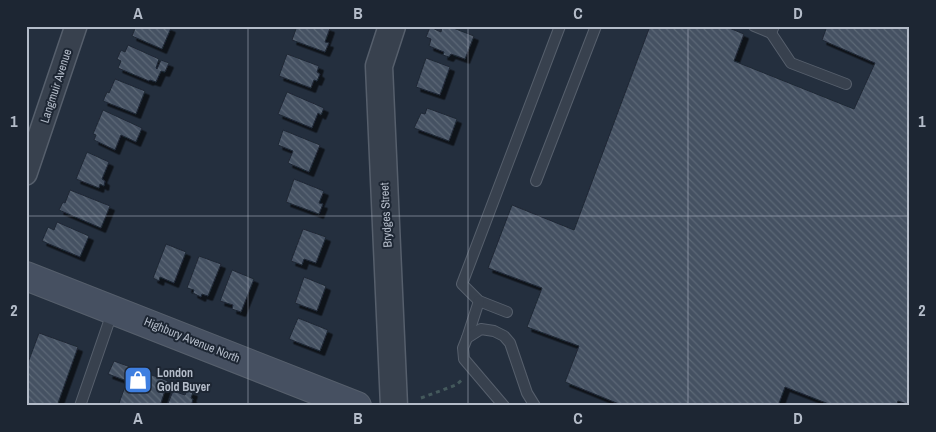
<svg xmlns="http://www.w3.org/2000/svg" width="936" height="432" viewBox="0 0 936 432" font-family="'Archivo Narrow',sans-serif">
<defs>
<pattern id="building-back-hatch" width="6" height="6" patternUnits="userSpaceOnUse" patternTransform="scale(1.25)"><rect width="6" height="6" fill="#455162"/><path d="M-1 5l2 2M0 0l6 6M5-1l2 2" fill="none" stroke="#5d6877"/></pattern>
<filter id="shadow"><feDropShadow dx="4.5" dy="4.5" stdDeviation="0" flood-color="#0009"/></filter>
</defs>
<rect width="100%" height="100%" fill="#242f3e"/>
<g fill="url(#building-back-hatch)" stroke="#1f2835" filter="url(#shadow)">
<path d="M 136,26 L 166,26 L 171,28 L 162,49 L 132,36 Z"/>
<path d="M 297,26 L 324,26 L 330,28 L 325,42 L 329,43 L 325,52 L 292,40 Z"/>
<path d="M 442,26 L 448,26 L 474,36 L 465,59 L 451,54 L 449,57 L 443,55 L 444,52 L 429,46 L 431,39 L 426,37 L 430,27 L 441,32 Z"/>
<path d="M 650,26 L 724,26 L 744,34 L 734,61 L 854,109 L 875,63 L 822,40 L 827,26 L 910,26 L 910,405 L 898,401 L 896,406 L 834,406 L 785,387 L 778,406 L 624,406 L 565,382 L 579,346 L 527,327 L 542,288 L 488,268 L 512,205 L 574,230 Z"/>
<path d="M 128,45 L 159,59 L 156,68 L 157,69 L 161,60 L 169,63 L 165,72 L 161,71 L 156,82 L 150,80 L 149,81 L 118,68 L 121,61 L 117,59 L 121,50 L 125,52 Z"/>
<path d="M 287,54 L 319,66 L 317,72 L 320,74 L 317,81 L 314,80 L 311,88 L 279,76 Z"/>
<path d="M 426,58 L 450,67 L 440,95 L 416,87 Z"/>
<path d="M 115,79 L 145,91 L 136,114 L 103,101 L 107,92 L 109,93 Z"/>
<path d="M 287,92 L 324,108 L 321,115 L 318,113 L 312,128 L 278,114 Z"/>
<path d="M 427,108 L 457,119 L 449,141 L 414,128 L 421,113 L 425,114 Z"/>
<path d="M 103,110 L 142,128 L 136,142 L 121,135 L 115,150 L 94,140 L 96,135 L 93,134 Z"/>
<path d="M 283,130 L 320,145 L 309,172 L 288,163 L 293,151 L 278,145 Z"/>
<path d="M 87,152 L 109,162 L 102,179 L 105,181 L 104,186 L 100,184 L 99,188 L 76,179 Z"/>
<path d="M 294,179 L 324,191 L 319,203 L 323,204 L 319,214 L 286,202 Z"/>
<path d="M 70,190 L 110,206 L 101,228 L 59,210 L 63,202 L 65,203 Z"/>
<path d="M 57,222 L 89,236 L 80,257 L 42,241 L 48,227 L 54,230 Z"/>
<path d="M 303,229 L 326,237 L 316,263 L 304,259 L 302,265 L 291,261 Z"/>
<path d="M 166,244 L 186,252 L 174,283 L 160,277 L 159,281 L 153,278 Z"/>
<path d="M 199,256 L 221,264 L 208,296 L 202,294 L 201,297 L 193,293 L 194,290 L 187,288 Z"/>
<path d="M 232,270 L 254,279 L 241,312 L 232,309 L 233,305 L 220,301 Z"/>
<path d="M 304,277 L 326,286 L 317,311 L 295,303 Z"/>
<path d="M 298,318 L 328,330 L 320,351 L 289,339 Z"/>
<path d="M 39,333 L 78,347 L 57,406 L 26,406 L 26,368 Z"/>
<path d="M 114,361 L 168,381 L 160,406 L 118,406 L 127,381 L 108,374 Z"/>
<path d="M 187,390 L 193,392 L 191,398 L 193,399 L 191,406 L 167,406 L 173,391 L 185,395 Z"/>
</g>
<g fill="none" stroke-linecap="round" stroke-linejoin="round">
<defs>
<g id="service">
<path d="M 754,26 L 771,33 L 774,26"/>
<path d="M 771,33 L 791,63 L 846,84"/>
<path d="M 536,181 L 596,26"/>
<path d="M 507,312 L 479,301 L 462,284 L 560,26"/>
<path d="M 467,338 L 479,301"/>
<path d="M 80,406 L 113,310"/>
<path d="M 504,406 L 464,359 L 463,348 L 467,338 L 481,329 L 494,331 L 504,336 L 510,343 L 527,393 L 535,406"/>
</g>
<path id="minor" d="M 26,174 L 76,26"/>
<path id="tertiary" d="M 392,26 L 379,66 L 394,406"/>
<path id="secondary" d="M 26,276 L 357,406"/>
</defs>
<use href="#service" stroke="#565f6c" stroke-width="12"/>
<use href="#minor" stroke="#565f6c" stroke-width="24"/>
<use href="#tertiary" stroke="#565f6c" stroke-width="29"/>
<use href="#secondary" stroke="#565f6c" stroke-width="30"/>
<path stroke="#44595c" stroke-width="3" stroke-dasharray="4 4" stroke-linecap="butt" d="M 421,398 L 456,385 L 463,379"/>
<use href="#service" stroke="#38414e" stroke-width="10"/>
<use href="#minor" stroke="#38414e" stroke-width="21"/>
<use href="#tertiary" stroke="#38414e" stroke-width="26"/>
<use href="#secondary" stroke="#465061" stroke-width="28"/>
</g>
<path fill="none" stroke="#b4bcc9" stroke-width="1" stroke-opacity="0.55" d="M 248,26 L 248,406M 468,26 L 468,406M 688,26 L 688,406M 26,216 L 910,216"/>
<defs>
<symbol id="shop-square" viewBox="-11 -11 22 22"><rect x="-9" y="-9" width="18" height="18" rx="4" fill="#3f7fe0" stroke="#1d2633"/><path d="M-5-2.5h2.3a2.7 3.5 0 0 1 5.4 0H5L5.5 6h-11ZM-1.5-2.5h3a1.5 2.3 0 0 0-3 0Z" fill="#fff"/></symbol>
</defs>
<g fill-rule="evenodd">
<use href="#shop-square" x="122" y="364" width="32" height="32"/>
</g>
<g text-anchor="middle" stroke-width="4" stroke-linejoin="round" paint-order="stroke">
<g font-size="12" fill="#b4bcc9" stroke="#1d2633">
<text transform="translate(56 86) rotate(-72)" y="4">Langmuir Avenue</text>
<text transform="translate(386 215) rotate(-93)" y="4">Brydges Street</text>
<text transform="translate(192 340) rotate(22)" y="4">Highbury Avenue North</text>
</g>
<g font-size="12" font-weight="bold" fill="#b4bcc9" stroke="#1d2633" text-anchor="start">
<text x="157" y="377">London<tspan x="157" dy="14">Gold Buyer</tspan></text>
</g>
</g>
<rect width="936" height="432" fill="none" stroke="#1d2633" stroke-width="55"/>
<rect x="28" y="28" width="880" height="376" fill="none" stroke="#b4bcc9" stroke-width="2"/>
<g font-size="16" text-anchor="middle" font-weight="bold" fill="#b4bcc9">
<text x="138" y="19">A</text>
<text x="358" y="19">B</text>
<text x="578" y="19">C</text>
<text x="798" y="19">D</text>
<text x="14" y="127">1</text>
<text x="922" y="127">1</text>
<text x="14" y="316">2</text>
<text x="922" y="316">2</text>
<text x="138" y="424">A</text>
<text x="358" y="424">B</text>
<text x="578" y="424">C</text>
<text x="798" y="424">D</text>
</g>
</svg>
